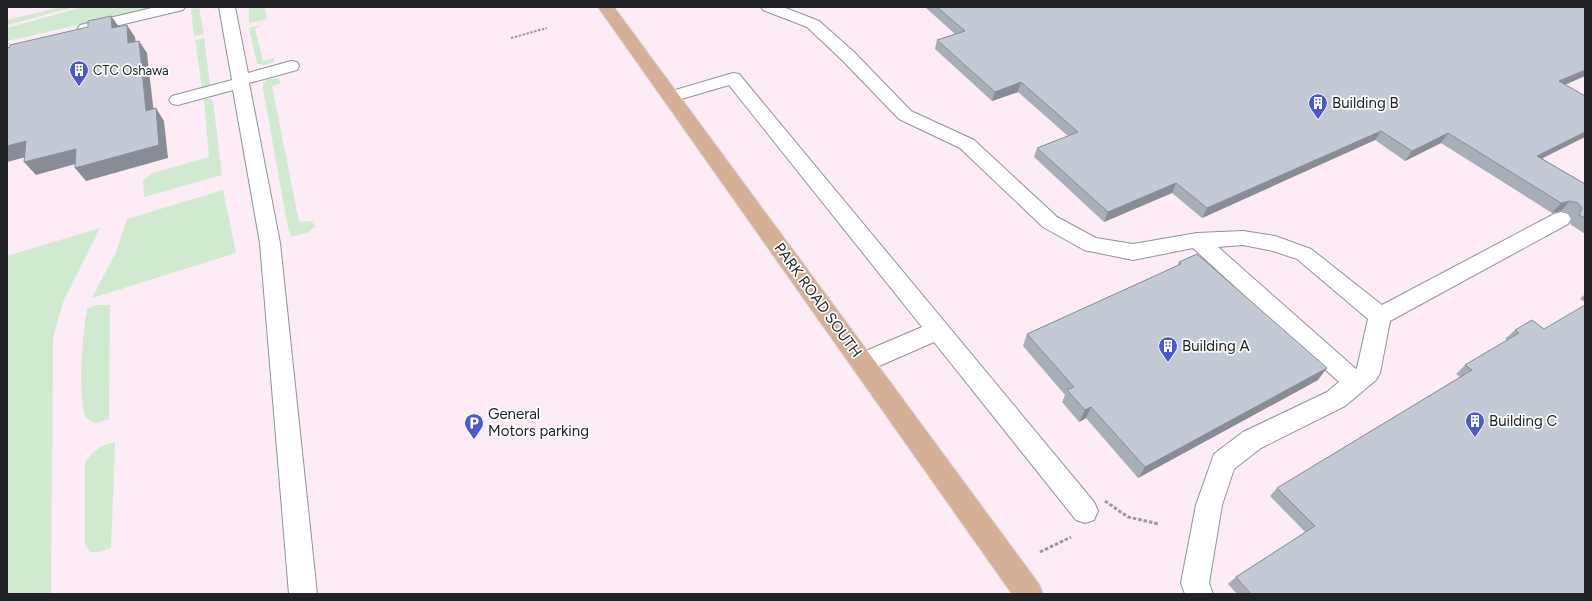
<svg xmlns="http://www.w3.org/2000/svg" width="1592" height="601" viewBox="0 0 1592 601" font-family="Figtree,sans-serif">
<rect width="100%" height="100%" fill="#fafbfd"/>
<rect fill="#fdebf6" x="7" y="7" width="1578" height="587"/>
<g fill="#cfeacf">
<path d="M 61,7 L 74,7 L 7,25 L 7,20 Z"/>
<path d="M 83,7 L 163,7 L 150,10 L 148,9 L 7,41 L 7,28 Z"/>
<path d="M 249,7 L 265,7 L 267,19 L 249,23 Z"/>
<path d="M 199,8 L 204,34 L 194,36 L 191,9 Z"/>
<path d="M 261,25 L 255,29 L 263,61 L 274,58 L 274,62 L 264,65 L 257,64 L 249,28 Z"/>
<path d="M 204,38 L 210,85 L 202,89 L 195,40 Z"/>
<path d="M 278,78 L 281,83 L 272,86 L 299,222 L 311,221 L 316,226 L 307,233 L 291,237 L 288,228 L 263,89 L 263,83 L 268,79 Z"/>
<path d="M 204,99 L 211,99 L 213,102 L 222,175 L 144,197 L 143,180 L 153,173 L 209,157 Z"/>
<path d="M 223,190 L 236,253 L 92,298 L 116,252 L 127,219 Z"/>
<path d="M 100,228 L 63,302 L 53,338 L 51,594 L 7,594 L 7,256 Z"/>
<path d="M 98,305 L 110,305 L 109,419 L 95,423 L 85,417 C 78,389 82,338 87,309 Z"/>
<path d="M 115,442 L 111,548 L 98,552 L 90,552 L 85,544 L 85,463 C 92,451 101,445 115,442 Z"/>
</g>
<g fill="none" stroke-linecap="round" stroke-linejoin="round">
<defs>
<g id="minor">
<path d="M 156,7 L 185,7 L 183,10 L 86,33 L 80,31 L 78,28 L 80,25 Z"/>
<path d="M 219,7 L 235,7 L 248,73 L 291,61 L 297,62 L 299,66 L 297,70 L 249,83 L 280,243 L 317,594 L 289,594 L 260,243 L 233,90 L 178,105 L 172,104 L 169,100 L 172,96 L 232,80 Z"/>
<path d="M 761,7 L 783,7 L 819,21 L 854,52 L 911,111 L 974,140 L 1057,217 L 1096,238 L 1133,244 L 1197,233 L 1243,231 L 1275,236 L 1311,249 L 1382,305 L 1554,214 L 1561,212 L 1568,214 L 1571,219 L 1568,224 L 1390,321 L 1380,373 L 1376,380 L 1345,406 L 1261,448 L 1234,469 L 1222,505 L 1209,583 L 1213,594 L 1185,594 L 1181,583 L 1196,505 L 1214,454 L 1243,432 L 1327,392 L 1339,382 L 1193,248 L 1133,260 L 1084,250 L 1043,227 L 960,148 L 899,119 L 842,60 L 807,27 L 763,10 ZM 1243,245 L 1273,251 L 1297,259 L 1368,319 L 1357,368 L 1356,369 L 1218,247 Z"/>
<path d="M 733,73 L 739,74 L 1094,502 L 1098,511 L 1094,520 L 1085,523 L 1076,520 L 934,342 L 870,370 L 862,372 L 854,370 L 850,363 L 854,356 L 922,327 L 729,85 L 671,102 L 665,101 L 662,97 L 665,93 Z"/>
</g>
<path id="major" d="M 598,7 L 614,7 L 1039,584 L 1043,594 L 1012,594 Z"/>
</defs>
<use href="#minor" stroke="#8d939e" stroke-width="2"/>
<use href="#major" stroke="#d7d7d8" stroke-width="2"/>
<path stroke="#999a9d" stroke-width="2" stroke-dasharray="2.5 1.5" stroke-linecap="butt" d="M 511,38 L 547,28"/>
<g stroke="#999a9d" stroke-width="3" stroke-dasharray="3.5 2" stroke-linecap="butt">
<path d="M 1105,501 L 1128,517 L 1159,524"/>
<path d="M 1040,552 L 1071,537"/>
</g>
<use href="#minor" fill="#fff" fill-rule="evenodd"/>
<use href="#major" fill="#d5af96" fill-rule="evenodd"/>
</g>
<g fill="#a8aeb7">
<path d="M 925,7 L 1585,7 L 1565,85 L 1543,159 L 1585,184 L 1585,234 L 1570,224 L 1572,218 L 1568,213 L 1561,211 L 1552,213 L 1441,143 L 1405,161 L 1375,140 L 1202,218 L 1172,193 L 1104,222 L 1034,157 L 1037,148 L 1068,136 L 1018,92 L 992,101 L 935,49 L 937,40 L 955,34 Z"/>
<path d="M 1179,262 L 1318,380 L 1138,478 L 1086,418 L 1079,422 L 1062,402 L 1065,395 L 1023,346 L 1027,334 L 1177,266 Z"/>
<path d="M 1585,294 L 1585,302 L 1580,299 Z"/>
<path d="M 1544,329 L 1585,594 L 1237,594 L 1228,584 L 1236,577 L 1305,532 L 1270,496 L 1277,488 L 1460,377 L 1456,374 L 1465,365 L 1507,340 L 1505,339 L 1515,330 Z"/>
</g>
<g fill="#888d95">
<path d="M 111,16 L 120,28 L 112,28 Z"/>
<path d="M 127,25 L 135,37 L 137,55 L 128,43 Z"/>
<path d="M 139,41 L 147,53 L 155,123 L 146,111 Z"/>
<path d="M 1585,70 L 1585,76 L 1551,91 L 1559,81 Z"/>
<path d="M 1021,82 L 1018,92 L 992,101 L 995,92 Z"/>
<path d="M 156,108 L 164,121 L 168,158 L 86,181 L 75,168 Z"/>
<path d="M 1381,131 L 1375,140 L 1202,218 L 1207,208 Z"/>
<path d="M 1585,132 L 1585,137 L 1529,165 L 1537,156 Z"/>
<path d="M 1448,133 L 1441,143 L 1405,161 L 1412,151 Z"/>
<path d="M 26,141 L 37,154 L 7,162 L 7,146 Z"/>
<path d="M 76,149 L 86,161 L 36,175 L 24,162 Z"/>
<path d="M 1176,183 L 1172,193 L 1104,222 L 1108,212 Z"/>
<path d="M 1570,201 L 1561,211 L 1552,213 L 1561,203 Z"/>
<path d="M 1327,368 L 1318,380 L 1138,478 L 1145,467 Z"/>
<path d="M 1091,407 L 1086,418 L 1079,422 L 1085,410 Z"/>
</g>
<g fill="#c3cad5" stroke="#888d95">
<path d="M 937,7 L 1585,7 L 1585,70 L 1559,81 L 1585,96 L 1585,132 L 1537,156 L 1585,184 L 1585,218 L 1579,215 L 1582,208 L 1578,203 L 1570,201 L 1561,203 L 1448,133 L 1412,151 L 1381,131 L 1207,208 L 1176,183 L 1108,212 L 1037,148 L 1078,132 L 1021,82 L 995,92 L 937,40 L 965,31 Z"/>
<path d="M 111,16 L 112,28 L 127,25 L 128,43 L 139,41 L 146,111 L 156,108 L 159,145 L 75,168 L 76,149 L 24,162 L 26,141 L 7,146 L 7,48 L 10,47 L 10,45 L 88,27 L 88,21 Z"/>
<path d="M 1197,254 L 1327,368 L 1145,467 L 1091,407 L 1085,410 L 1067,390 L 1074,387 L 1027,334 L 1181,264 L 1179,262 Z"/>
<path d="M 1585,305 L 1585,594 L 1251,594 L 1236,577 L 1315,526 L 1277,488 L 1472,370 L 1465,365 L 1519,333 L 1515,330 L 1532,320 L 1544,329 Z"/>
</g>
<defs>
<symbol id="building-pin" viewBox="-11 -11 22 30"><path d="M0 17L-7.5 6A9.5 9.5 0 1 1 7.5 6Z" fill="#4b59ce" stroke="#fff"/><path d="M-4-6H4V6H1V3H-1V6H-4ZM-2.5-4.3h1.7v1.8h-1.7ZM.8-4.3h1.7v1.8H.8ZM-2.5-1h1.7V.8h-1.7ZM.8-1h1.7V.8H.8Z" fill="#fff"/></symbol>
<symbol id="parking-pin" viewBox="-11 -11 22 30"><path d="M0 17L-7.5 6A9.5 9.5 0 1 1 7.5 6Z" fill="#4b59ce" stroke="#fff"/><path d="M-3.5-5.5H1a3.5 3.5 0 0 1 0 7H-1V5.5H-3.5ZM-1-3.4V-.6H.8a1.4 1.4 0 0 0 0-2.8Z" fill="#fff"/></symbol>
</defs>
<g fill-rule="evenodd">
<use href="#building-pin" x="68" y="59" width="22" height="30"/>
<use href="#building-pin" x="1307" y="92" width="22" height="30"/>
<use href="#building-pin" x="1157" y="335" width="22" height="30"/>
<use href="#building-pin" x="1464" y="410" width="22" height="30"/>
<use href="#parking-pin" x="463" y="412" width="22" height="30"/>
</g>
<g text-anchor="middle" stroke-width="3.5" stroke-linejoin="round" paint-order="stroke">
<g font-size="13" fill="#202226" stroke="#fff" text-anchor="start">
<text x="93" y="75">CTC Oshawa</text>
</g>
<g font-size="15" fill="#202226" stroke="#fff" text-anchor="start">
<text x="1332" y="108">Building B</text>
<text x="1182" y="351">Building A</text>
<text x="488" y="419">General<tspan x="488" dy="17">Motors parking</tspan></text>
<text x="1489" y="426">Building C</text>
</g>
<g font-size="15" fill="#202226" stroke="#fff">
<text transform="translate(818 300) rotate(54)" y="5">PARK ROAD SOUTH</text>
</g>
</g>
<rect width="1592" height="601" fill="none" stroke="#202226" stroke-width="16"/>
</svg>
